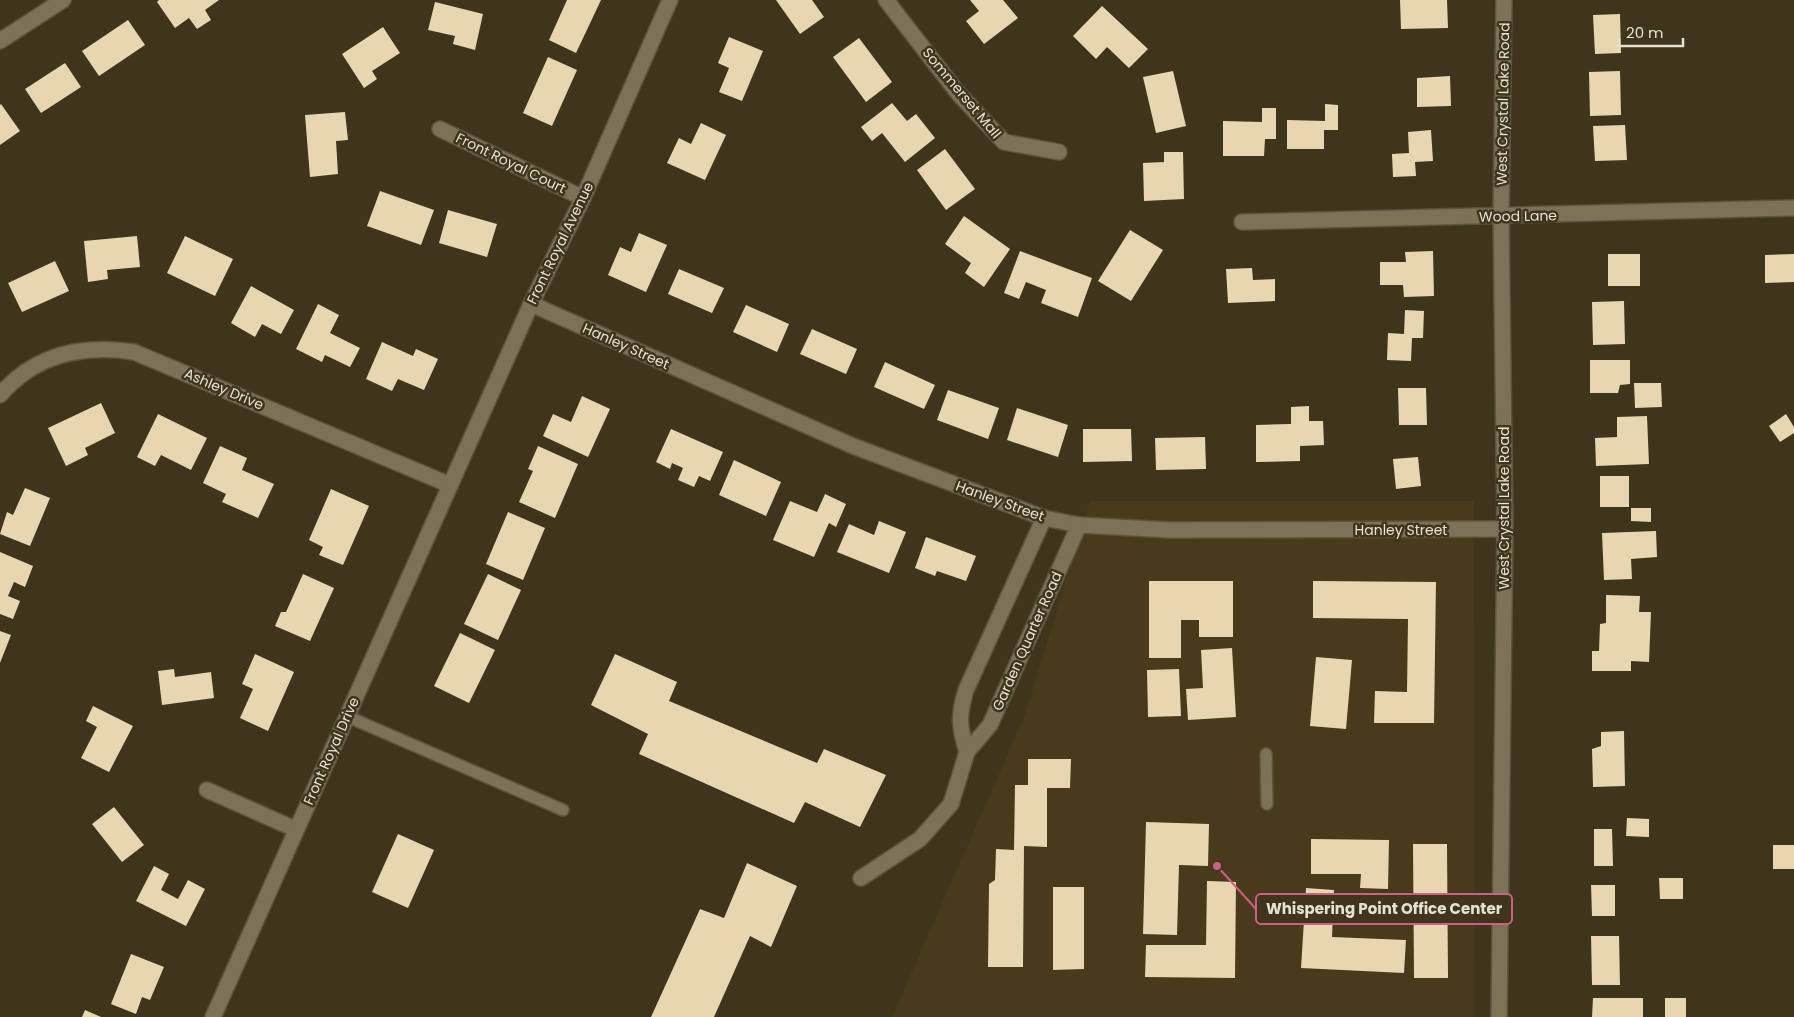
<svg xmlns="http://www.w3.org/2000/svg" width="1794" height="1017" viewBox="0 0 1794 1017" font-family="Poppins,sans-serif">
<rect width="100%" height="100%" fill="#3f351d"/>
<path fill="#483a1b" d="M 1090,501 L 1474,501 L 1475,1017 L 892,1017 L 1025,715 Z"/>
<g fill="#e8d6b0">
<path d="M 159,0 L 219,0 L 205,10 L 211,20 L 197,29 L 189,18 L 175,28 L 157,2 Z"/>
<path d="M 567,0 L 601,0 L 576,53 L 549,40 Z"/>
<path d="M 776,0 L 812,0 L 824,17 L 800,34 Z"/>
<path d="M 970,0 L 1003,0 L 1018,18 L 984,44 L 966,21 L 979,11 Z"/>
<path d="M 1400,0 L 1447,0 L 1448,28 L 1401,29 Z"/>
<path d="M 435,2 L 483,14 L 475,50 L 453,44 L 455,36 L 428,30 Z"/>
<path d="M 1102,6 L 1148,49 L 1129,68 L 1107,47 L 1096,59 L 1073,36 Z"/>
<path d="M 1620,14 L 1621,53 L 1595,54 L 1593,15 Z"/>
<path d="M 128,20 L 145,45 L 99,76 L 82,51 Z"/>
<path d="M 383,27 L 400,53 L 372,71 L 377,79 L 364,88 L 342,54 Z"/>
<path d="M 729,37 L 763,51 L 742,101 L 719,92 L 729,68 L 718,63 Z"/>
<path d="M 859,38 L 892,82 L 866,102 L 833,57 Z"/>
<path d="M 548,57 L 577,70 L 552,126 L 523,113 Z"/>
<path d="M 65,63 L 81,87 L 41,113 L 25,89 Z"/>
<path d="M 1173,71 L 1186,126 L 1156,133 L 1143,77 Z"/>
<path d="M 1620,71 L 1621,115 L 1590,116 L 1589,72 Z"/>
<path d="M 1450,76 L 1451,106 L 1417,107 L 1417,78 Z"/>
<path d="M 892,103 L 907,121 L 916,114 L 935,138 L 905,162 L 882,133 L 872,141 L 861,127 Z"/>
<path d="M 1,104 L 20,131 L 0,145 L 0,105 Z"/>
<path d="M 1325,104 L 1338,105 L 1338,130 L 1324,130 L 1324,149 L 1287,149 L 1287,120 L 1325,121 Z"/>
<path d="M 1262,108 L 1276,108 L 1276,139 L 1265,139 L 1264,156 L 1223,156 L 1223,121 L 1262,122 Z"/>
<path d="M 345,112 L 348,140 L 336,141 L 338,174 L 310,177 L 305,115 Z"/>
<path d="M 701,123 L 726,135 L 705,180 L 667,163 L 679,138 L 691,144 Z"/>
<path d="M 1625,125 L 1627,160 L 1595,161 L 1593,126 Z"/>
<path d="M 1431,130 L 1433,161 L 1415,162 L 1416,176 L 1393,177 L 1392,154 L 1409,153 L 1408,132 Z"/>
<path d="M 945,149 L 975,189 L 946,210 L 917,170 Z"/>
<path d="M 1164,152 L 1183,152 L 1184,199 L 1144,201 L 1143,163 L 1164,162 Z"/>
<path d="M 380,191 L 434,210 L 421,245 L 367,226 Z"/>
<path d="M 448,210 L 497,224 L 487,257 L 439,243 Z"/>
<path d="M 964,216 L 1010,249 L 984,287 L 965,273 L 971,263 L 945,244 Z"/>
<path d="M 1130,230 L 1163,250 L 1131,301 L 1098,281 Z"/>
<path d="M 639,233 L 667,245 L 646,292 L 608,275 L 620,247 L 631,252 Z"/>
<path d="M 137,236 L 140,267 L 107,270 L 108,279 L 88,282 L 84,241 Z"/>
<path d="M 185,236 L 233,259 L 215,296 L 167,273 Z"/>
<path d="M 1020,251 L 1092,278 L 1078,317 L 1041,303 L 1046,290 L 1026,282 L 1019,299 L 1004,293 Z"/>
<path d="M 1433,251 L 1434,296 L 1404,297 L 1403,285 L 1380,285 L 1380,262 L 1406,262 L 1405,252 Z"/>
<rect x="1608" y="254" width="32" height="32"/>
<path d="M 1794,254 L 1794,282 L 1765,283 L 1765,255 Z"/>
<path d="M 55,261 L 69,291 L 22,312 L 8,283 Z"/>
<path d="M 1252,268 L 1253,280 L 1275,279 L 1275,301 L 1228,303 L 1226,269 Z"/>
<path d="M 679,269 L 724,288 L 712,313 L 668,294 Z"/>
<path d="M 251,286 L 294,310 L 281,334 L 262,324 L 255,337 L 231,323 Z"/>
<path d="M 1624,301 L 1625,344 L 1593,345 L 1592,302 Z"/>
<path d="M 318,304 L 339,315 L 330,333 L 360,348 L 350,367 L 325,355 L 322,362 L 296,349 Z"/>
<path d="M 746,305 L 789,324 L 777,352 L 733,332 Z"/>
<path d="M 1405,310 L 1424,311 L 1423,338 L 1412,338 L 1411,361 L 1387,360 L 1388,333 L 1404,334 Z"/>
<path d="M 812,329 L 857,349 L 846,374 L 800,354 Z"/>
<path d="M 382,342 L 413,356 L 416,349 L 438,359 L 424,390 L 398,379 L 392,391 L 366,379 Z"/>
<path d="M 1590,360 L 1630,360 L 1630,384 L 1620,385 L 1618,393 L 1590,393 Z"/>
<path d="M 885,362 L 935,385 L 924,409 L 874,387 Z"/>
<path d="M 1634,383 L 1661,383 L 1662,407 L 1635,408 Z"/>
<path d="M 1398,388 L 1426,388 L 1427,425 L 1399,425 Z"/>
<path d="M 948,390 L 999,408 L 988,439 L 937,420 Z"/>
<path d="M 582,396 L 610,409 L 588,457 L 543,436 L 553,414 L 571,422 Z"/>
<path d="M 101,403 L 115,433 L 85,448 L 88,455 L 66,466 L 48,428 Z"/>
<path d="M 1309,406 L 1309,421 L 1323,421 L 1324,445 L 1300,446 L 1300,461 L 1256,462 L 1256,425 L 1291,424 L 1291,407 Z"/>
<path d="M 1017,408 L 1068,425 L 1058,457 L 1007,440 Z"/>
<path d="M 158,414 L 207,438 L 191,470 L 161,455 L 155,466 L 137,457 Z"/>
<path d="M 1786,414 L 1794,427 L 1794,433 L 1780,442 L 1769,426 Z"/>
<path d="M 1647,416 L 1649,464 L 1596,466 L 1595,438 L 1617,437 L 1617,417 Z"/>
<path d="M 671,429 L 723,452 L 710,481 L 699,476 L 694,487 L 678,480 L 683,468 L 672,463 L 670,469 L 656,462 Z"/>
<path d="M 1083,429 L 1131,429 L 1132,461 L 1083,462 Z"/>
<path d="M 1205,437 L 1206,469 L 1156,470 L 1155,438 Z"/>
<path d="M 220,446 L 247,458 L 242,470 L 274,484 L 258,518 L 222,502 L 226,494 L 203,483 Z"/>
<path d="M 538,446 L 578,464 L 555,518 L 519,502 L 533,471 L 528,469 Z"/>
<path d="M 1418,457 L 1421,486 L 1396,489 L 1393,459 Z"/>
<path d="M 734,460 L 781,482 L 766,516 L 719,495 Z"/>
<rect x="1600" y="476" width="29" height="31"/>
<path d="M 25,488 L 50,498 L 30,546 L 0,534 L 7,512 L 13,515 Z"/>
<path d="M 331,489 L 369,506 L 343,565 L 319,555 L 323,547 L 309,540 Z"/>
<path d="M 825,494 L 846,504 L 836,527 L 829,523 L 814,557 L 773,540 L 790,501 L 817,512 Z"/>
<path d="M 1631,508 L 1651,508 L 1651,522 L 1631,521 Z"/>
<path d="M 508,512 L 545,528 L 523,580 L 486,564 Z"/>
<path d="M 879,521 L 906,532 L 889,573 L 837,552 L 849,524 L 874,535 Z"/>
<path d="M 1656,531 L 1657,557 L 1631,559 L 1632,579 L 1604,580 L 1602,533 Z"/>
<path d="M 926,537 L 976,556 L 966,581 L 937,571 L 935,576 L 915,568 Z"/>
<path d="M 0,552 L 33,566 L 25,587 L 14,582 L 8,596 L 20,601 L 13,619 L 0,614 Z"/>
<path d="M 303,574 L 334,588 L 310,641 L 275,626 L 281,612 L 286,612 Z"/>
<path d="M 488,574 L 521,590 L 498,640 L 464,624 Z"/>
<path d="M 1149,581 L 1233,581 L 1233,637 L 1199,637 L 1199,620 L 1181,620 L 1181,658 L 1149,658 Z"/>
<path d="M 1313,581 L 1436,582 L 1434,723 L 1374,723 L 1375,691 L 1407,692 L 1408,619 L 1313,618 Z"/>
<path d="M 1606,595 L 1640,596 L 1639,612 L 1651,612 L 1649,662 L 1631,661 L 1631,671 L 1592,671 L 1592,651 L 1599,651 L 1600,624 L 1606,623 Z"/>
<path d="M 0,631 L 11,635 L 0,663 Z"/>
<path d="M 460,633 L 495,650 L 469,703 L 434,686 Z"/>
<path d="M 1232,648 L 1236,717 L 1188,720 L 1186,689 L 1203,688 L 1201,650 Z"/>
<path d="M 255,654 L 294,672 L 268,731 L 240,718 L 253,689 L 242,684 Z"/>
<path d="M 615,654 L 677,682 L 669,701 L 817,763 L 824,749 L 886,775 L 860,827 L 805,802 L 794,823 L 639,754 L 648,734 L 591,705 Z"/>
<path d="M 1316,657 L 1352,660 L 1346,729 L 1310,726 Z"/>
<path d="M 174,669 L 175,677 L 211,672 L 214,698 L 162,705 L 158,671 Z"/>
<path d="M 1179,669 L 1181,716 L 1148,717 L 1147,670 Z"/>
<path d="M 93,706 L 133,726 L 109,772 L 81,758 L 97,727 L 86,721 Z"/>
<path d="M 1624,731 L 1625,786 L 1593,787 L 1592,749 L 1601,746 L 1601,732 Z"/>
<path d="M 1028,759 L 1071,759 L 1070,788 L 1047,788 L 1047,847 L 1024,846 L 1023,967 L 988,967 L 989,884 L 995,880 L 996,849 L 1014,850 L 1015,785 L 1028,785 Z"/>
<path d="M 114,807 L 144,845 L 122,862 L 92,824 Z"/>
<path d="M 1627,818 L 1649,819 L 1649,837 L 1626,836 Z"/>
<path d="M 1146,822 L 1209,824 L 1208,866 L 1179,865 L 1177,935 L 1143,934 Z"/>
<path d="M 1594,829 L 1612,829 L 1613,866 L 1594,866 Z"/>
<path d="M 398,834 L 434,850 L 408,908 L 372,892 Z"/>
<path d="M 1311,839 L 1389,840 L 1388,889 L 1360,888 L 1361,874 L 1311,874 Z"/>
<path d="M 1413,844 L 1447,844 L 1448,978 L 1414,978 Z"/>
<rect x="1773" y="845" width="21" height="24"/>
<path d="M 747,863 L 797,886 L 771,947 L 750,936 L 714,1017 L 651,1017 L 700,909 L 724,918 Z"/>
<path d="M 154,866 L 169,874 L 161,890 L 178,899 L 188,880 L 205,889 L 186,926 L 136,901 Z"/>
<path d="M 1659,878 L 1683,878 L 1683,899 L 1660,899 Z"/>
<path d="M 1207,881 L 1236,882 L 1235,978 L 1145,977 L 1146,945 L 1206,945 Z"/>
<path d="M 1591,885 L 1615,885 L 1615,916 L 1592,916 Z"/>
<path d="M 1053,887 L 1084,887 L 1084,969 L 1053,970 Z"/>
<path d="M 1306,888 L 1334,890 L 1332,937 L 1406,940 L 1404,973 L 1301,968 Z"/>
<path d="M 1591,936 L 1619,936 L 1620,985 L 1592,985 Z"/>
<path d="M 131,954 L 164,967 L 150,1000 L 142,997 L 136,1014 L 111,1004 Z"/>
<path d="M 1593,998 L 1643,998 L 1643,1017 L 1592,1017 Z"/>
<rect x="1665" y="998" width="21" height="19"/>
<path d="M 85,1010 L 101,1017 L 82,1017 Z"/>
</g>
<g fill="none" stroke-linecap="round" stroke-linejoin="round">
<defs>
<g id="lane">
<path d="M 346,716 L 563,810"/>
<path d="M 1266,754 L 1267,804"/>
</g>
<g id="street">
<path d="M 886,0 L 958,93 L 1004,142 L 1059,152"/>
<path d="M 0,41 L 63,0"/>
<path d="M 440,129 L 583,198"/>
<path d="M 1242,222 L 1794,208"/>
<path d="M 531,304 L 853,446 L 1044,518 L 1079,525 L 1170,530 L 1505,529"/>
<path d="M 0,395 C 35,354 82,344 134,352 L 450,485"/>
<path d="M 967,752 C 959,726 958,716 966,690 L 1044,518"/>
<path d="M 207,790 L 295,829"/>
<path d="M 861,878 L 920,839 L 951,804 L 967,752 L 990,725 L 1079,525"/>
<path d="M 213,1017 L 531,304 L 583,198 L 670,0"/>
</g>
<path id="secondary" d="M 1499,1017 L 1505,529 L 1501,216 L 1504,0"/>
</defs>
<use href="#lane" stroke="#5c533e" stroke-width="14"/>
<use href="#street" stroke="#5c533e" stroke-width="18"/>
<use href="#secondary" stroke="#5c533e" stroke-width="18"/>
<use href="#lane" stroke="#7d7157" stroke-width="11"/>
<use href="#street" stroke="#7d7157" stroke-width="15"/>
<use href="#secondary" stroke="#7d7157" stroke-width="15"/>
</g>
<g text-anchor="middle" stroke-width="5" stroke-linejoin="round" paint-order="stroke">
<g font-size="14" fill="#e7e1d2" stroke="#3f351d">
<text transform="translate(962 93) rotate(50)" y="5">Sommerset Mall</text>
<text transform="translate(1503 104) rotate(-89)" y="5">West Crystal Lake Road</text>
<text transform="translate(511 163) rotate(26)" y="5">Front Royal Court</text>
<text transform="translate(1518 216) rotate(-1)" y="5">Wood Lane</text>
<text transform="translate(560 243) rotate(-64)" y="5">Front Royal Avenue</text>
<text transform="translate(626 346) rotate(24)" y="5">Hanley Street</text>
<text transform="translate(224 389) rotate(23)" y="5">Ashley Drive</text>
<text transform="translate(1000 501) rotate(20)" y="5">Hanley Street</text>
<text transform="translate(1504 508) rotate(-90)" y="5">West Crystal Lake Road</text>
<text x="1401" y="535">Hanley Street</text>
<text transform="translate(1027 641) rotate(-66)" y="5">Garden Quarter Road</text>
<text transform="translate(331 751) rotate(-66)" y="5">Front Royal Drive</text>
</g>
</g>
<path fill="none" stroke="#cf5e85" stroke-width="2" d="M1217 866L1256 909"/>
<circle fill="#cf5e85" stroke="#3f351d" stroke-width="2" cx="1217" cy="866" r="5"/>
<rect fill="#3f351d" stroke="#cf5e85" stroke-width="2" x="1256" y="894" width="256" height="30" rx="5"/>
<g font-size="15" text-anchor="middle" font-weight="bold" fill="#e7e1d2">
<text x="1384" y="914">Whispering Point Office Center</text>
</g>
<path d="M1619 38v8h64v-8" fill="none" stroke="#e7e1d2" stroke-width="2.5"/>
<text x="1626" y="38" font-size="15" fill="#e7e1d2" stroke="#3f351d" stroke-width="4" paint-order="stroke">20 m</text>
</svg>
